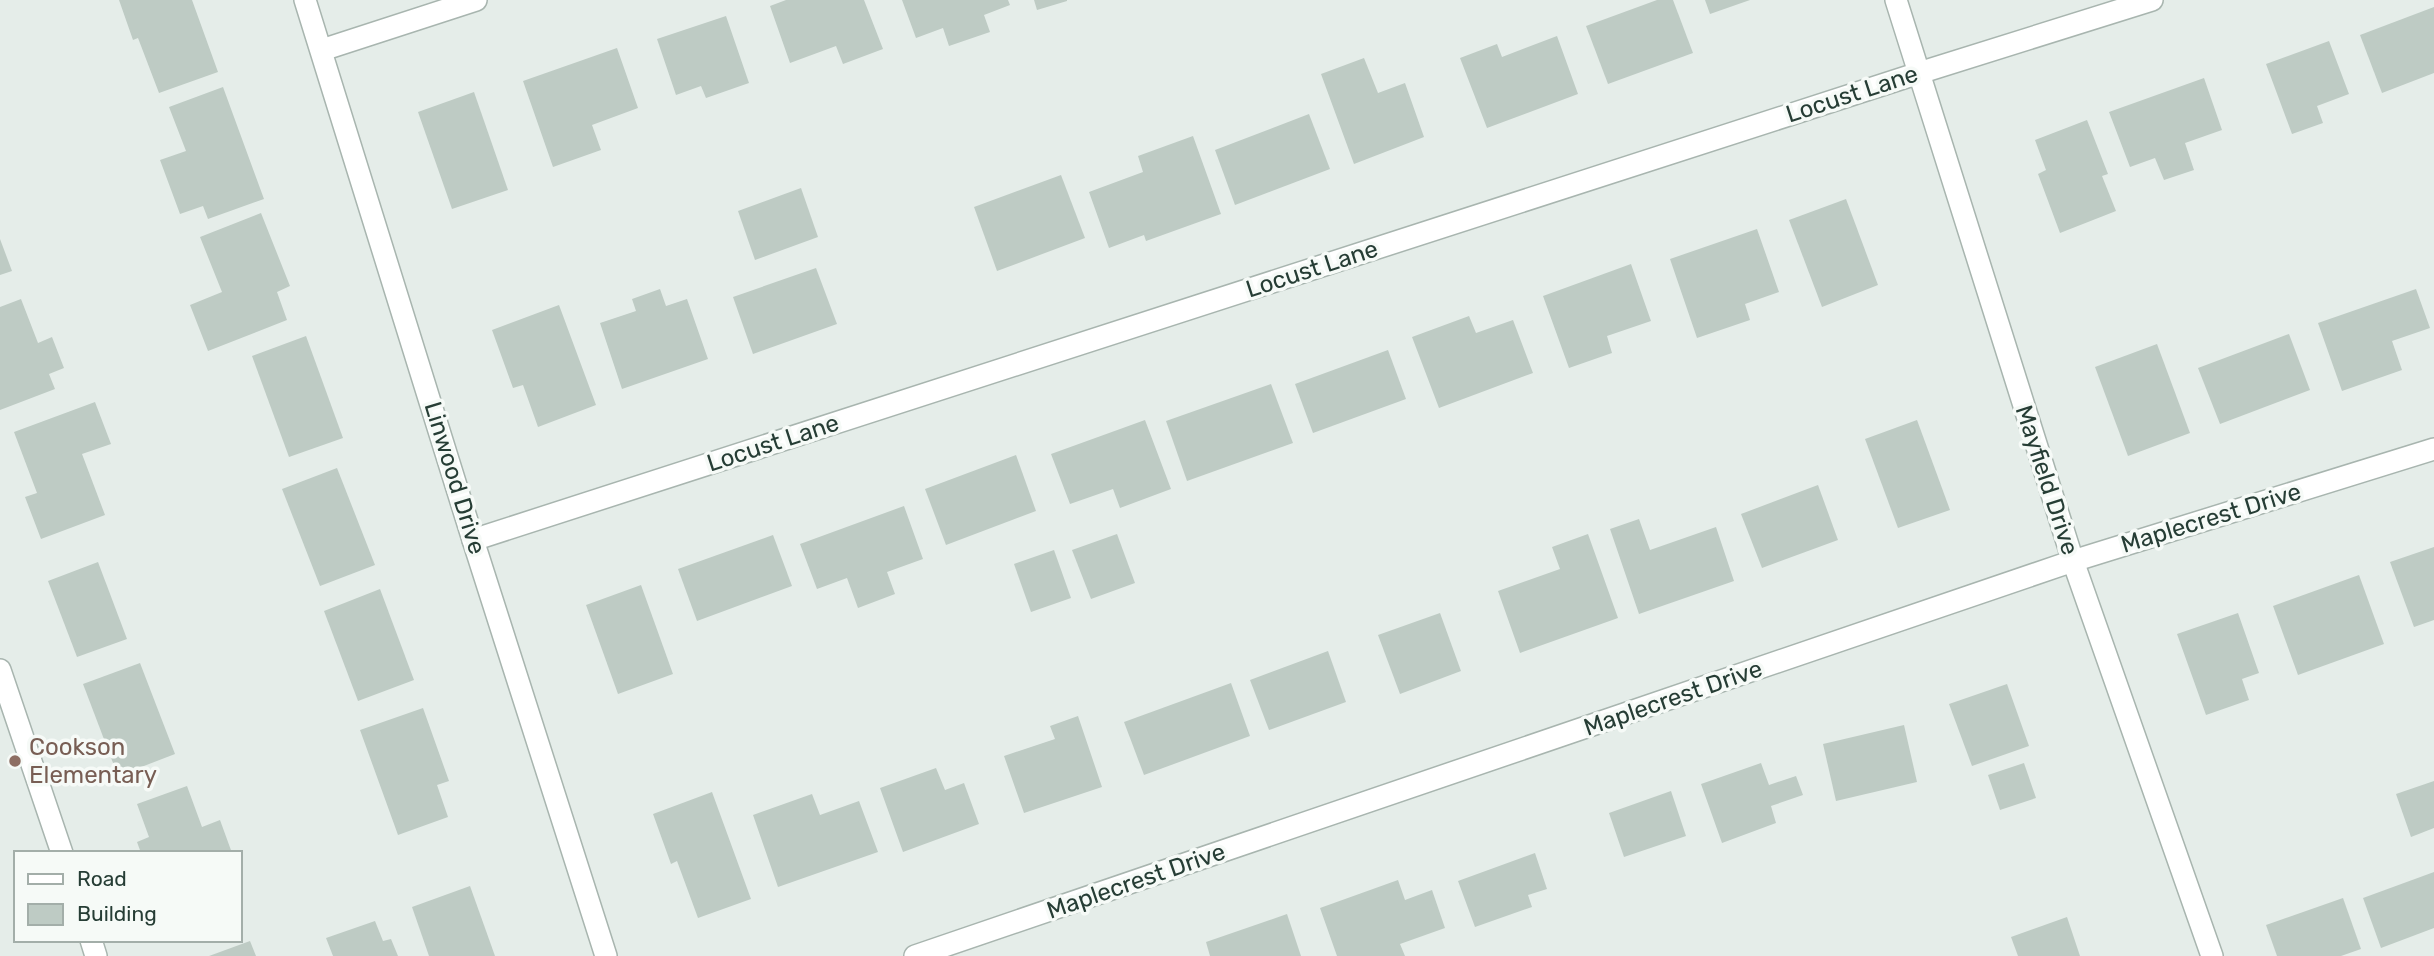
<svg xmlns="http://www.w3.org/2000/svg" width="2434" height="956" viewBox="0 0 2434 956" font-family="Rubik,sans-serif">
<rect width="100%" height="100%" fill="#e5ede9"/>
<g fill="#becbc4">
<path d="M 119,0 L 192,0 L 218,72 L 159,93 L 138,38 L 133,40 Z"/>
<path d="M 786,0 L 864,0 L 883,49 L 843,64 L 836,46 L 790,63 L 770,6 Z"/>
<path d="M 902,0 L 1008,0 L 1010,5 L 984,15 L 990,32 L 949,46 L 943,28 L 916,38 Z"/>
<path d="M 1034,0 L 1067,0 L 1067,1 L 1037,10 Z"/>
<path d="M 1657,0 L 1673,0 L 1693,53 L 1608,84 L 1586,26 Z"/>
<path d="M 1705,0 L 1750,0 L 1710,14 Z"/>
<path d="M 2434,7 L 2434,73 L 2382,93 L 2360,35 Z"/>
<path d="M 726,16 L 749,83 L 706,98 L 701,86 L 676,95 L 657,39 Z"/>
<path d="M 1557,36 L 1578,94 L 1487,128 L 1460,58 L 1497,44 L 1502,57 Z"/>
<path d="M 2329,41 L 2349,94 L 2317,106 L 2323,123 L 2292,134 L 2266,64 Z"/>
<path d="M 617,48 L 638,108 L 592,125 L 601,150 L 553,167 L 523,81 Z"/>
<path d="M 1364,58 L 1378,93 L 1405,83 L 1424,137 L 1354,164 L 1321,74 Z"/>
<path d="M 2204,78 L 2222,130 L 2185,143 L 2194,170 L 2164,180 L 2155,158 L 2130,167 L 2109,112 Z"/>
<path d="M 223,87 L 264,199 L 208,219 L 203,206 L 180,214 L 160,160 L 186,151 L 169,107 Z"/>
<path d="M 474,92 L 508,190 L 452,209 L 418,112 Z"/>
<path d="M 1309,114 L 1330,169 L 1235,205 L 1215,150 Z"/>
<path d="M 2087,120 L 2108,174 L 2102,176 L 2116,211 L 2060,233 L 2038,174 L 2046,170 L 2035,140 Z"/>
<path d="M 1193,136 L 1221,214 L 1146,241 L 1144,235 L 1109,248 L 1089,192 L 1143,172 L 1138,156 Z"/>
<path d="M 1061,175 L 1085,238 L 997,271 L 974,207 Z"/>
<path d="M 801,188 L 818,237 L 755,260 L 738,211 Z"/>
<path d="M 1846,199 L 1878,285 L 1822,307 L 1789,220 Z"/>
<path d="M 261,213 L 290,286 L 277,292 L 287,320 L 208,351 L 190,305 L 222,292 L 200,237 Z"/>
<path d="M 1757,229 L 1779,292 L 1745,304 L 1750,320 L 1697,338 L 1670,259 Z"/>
<path d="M 0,239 L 12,271 L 0,275 Z"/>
<path d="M 1631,264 L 1651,321 L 1607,336 L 1612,353 L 1569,368 L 1543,296 Z"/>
<path d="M 816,268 L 837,324 L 753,354 L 733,297 Z"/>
<path d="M 660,289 L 666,306 L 687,299 L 708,359 L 622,389 L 600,323 L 636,311 L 632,299 Z"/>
<path d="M 2416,289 L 2430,328 L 2392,341 L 2402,370 L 2342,391 L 2318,323 Z"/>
<path d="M 21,299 L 38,343 L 52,337 L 64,368 L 49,374 L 55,389 L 0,410 L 0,307 Z"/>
<path d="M 559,305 L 596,405 L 538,427 L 523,385 L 513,388 L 492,330 Z"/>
<path d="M 1469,316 L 1476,333 L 1513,320 L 1533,373 L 1439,408 L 1412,337 Z"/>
<path d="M 2289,334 L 2310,390 L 2220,424 L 2198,368 Z"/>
<path d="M 306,336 L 343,438 L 289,457 L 252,356 Z"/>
<path d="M 2157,344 L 2190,433 L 2128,456 L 2095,367 Z"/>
<path d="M 1388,350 L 1406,399 L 1313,433 L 1295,384 Z"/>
<path d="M 1271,384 L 1293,443 L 1187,481 L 1166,421 Z"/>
<path d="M 95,402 L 111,444 L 82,454 L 105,515 L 41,539 L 25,497 L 37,493 L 14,432 Z"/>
<path d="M 1145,420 L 1171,489 L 1120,508 L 1113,489 L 1070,504 L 1051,454 Z"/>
<path d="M 1917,420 L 1950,510 L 1898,528 L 1865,439 Z"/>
<path d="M 1016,455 L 1036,511 L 946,545 L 925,489 Z"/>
<path d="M 337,468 L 375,565 L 320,586 L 282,489 Z"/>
<path d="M 1818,485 L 1838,540 L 1762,568 L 1741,514 Z"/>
<path d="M 904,506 L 923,559 L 887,572 L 895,594 L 858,608 L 847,578 L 817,589 L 800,544 Z"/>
<path d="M 1639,519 L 1650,550 L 1716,527 L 1734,581 L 1639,614 L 1610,529 Z"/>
<path d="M 1117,534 L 1135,583 L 1091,599 L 1072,550 Z"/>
<path d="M 1588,534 L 1618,618 L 1520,653 L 1498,591 L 1560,569 L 1552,547 Z"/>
<path d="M 773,535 L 792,586 L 697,621 L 678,569 Z"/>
<path d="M 2434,547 L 2434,620 L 2414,627 L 2390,562 Z"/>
<path d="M 1054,550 L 1071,598 L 1031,612 L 1014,564 Z"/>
<path d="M 98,562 L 127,639 L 77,657 L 48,581 Z"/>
<path d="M 2359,575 L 2384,644 L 2298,675 L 2273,606 Z"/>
<path d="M 641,585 L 673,674 L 618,694 L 586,605 Z"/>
<path d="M 380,589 L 414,680 L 358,701 L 324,611 Z"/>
<path d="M 1440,613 L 1461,671 L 1400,694 L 1378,635 Z"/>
<path d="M 2238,613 L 2259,673 L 2242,679 L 2249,700 L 2206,715 L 2177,634 Z"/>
<path d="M 1328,651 L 1346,702 L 1269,730 L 1250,680 Z"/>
<path d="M 140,663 L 175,754 L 118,776 L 83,684 Z"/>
<path d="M 1231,683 L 1250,736 L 1144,775 L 1124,722 Z"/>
<path d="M 2007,684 L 2029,746 L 1972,766 L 1949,704 Z"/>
<path d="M 423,708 L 449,781 L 437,785 L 448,817 L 398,835 L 360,730 Z"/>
<path d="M 1078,716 L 1102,787 L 1024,813 L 1004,756 L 1055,739 L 1050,726 Z"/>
<path d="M 1904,725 L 1917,782 L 1836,801 L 1823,744 Z"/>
<path d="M 1761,763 L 1769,785 L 1796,776 L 1803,795 L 1771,806 L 1776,823 L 1722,843 L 1701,784 Z"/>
<path d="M 2024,763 L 2036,798 L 2000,810 L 1988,775 Z"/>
<path d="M 936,768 L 945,790 L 964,783 L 979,824 L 903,852 L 880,788 Z"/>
<path d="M 2434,781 L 2434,828 L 2411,837 L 2396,794 Z"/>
<path d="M 187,786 L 202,827 L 220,820 L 232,853 L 141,853 L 137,842 L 149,837 L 137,804 Z"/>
<path d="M 1671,791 L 1686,836 L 1624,857 L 1609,813 Z"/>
<path d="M 712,792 L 751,899 L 698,918 L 677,861 L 671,864 L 653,814 Z"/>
<path d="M 812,794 L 820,815 L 859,801 L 878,852 L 778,887 L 753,815 Z"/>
<path d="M 1535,853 L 1547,889 L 1528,895 L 1532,907 L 1475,927 L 1458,881 Z"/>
<path d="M 2434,872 L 2434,928 L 2381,948 L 2363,898 Z"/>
<path d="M 1398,880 L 1405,900 L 1432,890 L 1445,928 L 1400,944 L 1405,956 L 1337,956 L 1320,908 Z"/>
<path d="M 470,886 L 495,956 L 429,956 L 412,907 Z"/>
<path d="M 2343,898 L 2361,949 L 2341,956 L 2277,956 L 2266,925 Z"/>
<path d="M 1287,914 L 1301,956 L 1210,956 L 1206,942 Z"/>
<path d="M 2067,917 L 2080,956 L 2018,956 L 2011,937 Z"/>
<path d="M 375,921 L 383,941 L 391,939 L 398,956 L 333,956 L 326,938 Z"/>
<path d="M 250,941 L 256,956 L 209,956 Z"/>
</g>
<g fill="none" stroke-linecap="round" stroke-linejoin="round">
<defs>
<g id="street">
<path d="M 305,0 L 473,540 L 606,956"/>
<path d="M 1896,0 L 2073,561 L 2212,956"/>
<path d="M 322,50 L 476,0"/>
<path d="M 473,540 L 1919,73 L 2152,0"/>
<path d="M 0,670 L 62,853"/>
<path d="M 91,940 L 96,956"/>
<path d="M 915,956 L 2073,561 L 2434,449"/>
</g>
</defs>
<use href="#street" stroke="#a8b5af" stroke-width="24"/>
<use href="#street" stroke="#fff" stroke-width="21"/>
</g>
<circle fill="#8d6e63" stroke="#f6faf7" stroke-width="2.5" cx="15" cy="761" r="7"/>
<g text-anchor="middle" stroke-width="7" stroke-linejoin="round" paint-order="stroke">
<g font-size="24" fill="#263d35" stroke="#f6faf7">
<text transform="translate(1852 94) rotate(-18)" y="8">Locust Lane</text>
<text transform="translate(1312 269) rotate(-18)" y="8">Locust Lane</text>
<text transform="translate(773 443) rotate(-18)" y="8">Locust Lane</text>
<text transform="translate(455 478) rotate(73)" y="8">Linwood Drive</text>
<text transform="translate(2047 480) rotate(72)" y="8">Mayfield Drive</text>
<text transform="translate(2211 518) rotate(-17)" y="8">Maplecrest Drive</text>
<text transform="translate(1673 698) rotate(-19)" y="8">Maplecrest Drive</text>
<text transform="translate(1136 881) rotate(-19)" y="8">Maplecrest Drive</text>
</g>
<g font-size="24" fill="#785e54" stroke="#f6faf7" text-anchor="start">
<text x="29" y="755">Cookson<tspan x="29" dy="28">Elementary</tspan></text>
</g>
</g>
<rect x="14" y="851" width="228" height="91" fill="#f6faf7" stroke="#a3aea9" stroke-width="2"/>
<rect x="28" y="874" width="35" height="10" fill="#ffffff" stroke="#a3aea9" stroke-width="2"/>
<text x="77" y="886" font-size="21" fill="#263d35">Road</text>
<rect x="28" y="904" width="35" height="21" fill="#becbc4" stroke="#a3aea9" stroke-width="2"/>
<text x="77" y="921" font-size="21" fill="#263d35">Building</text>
</svg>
